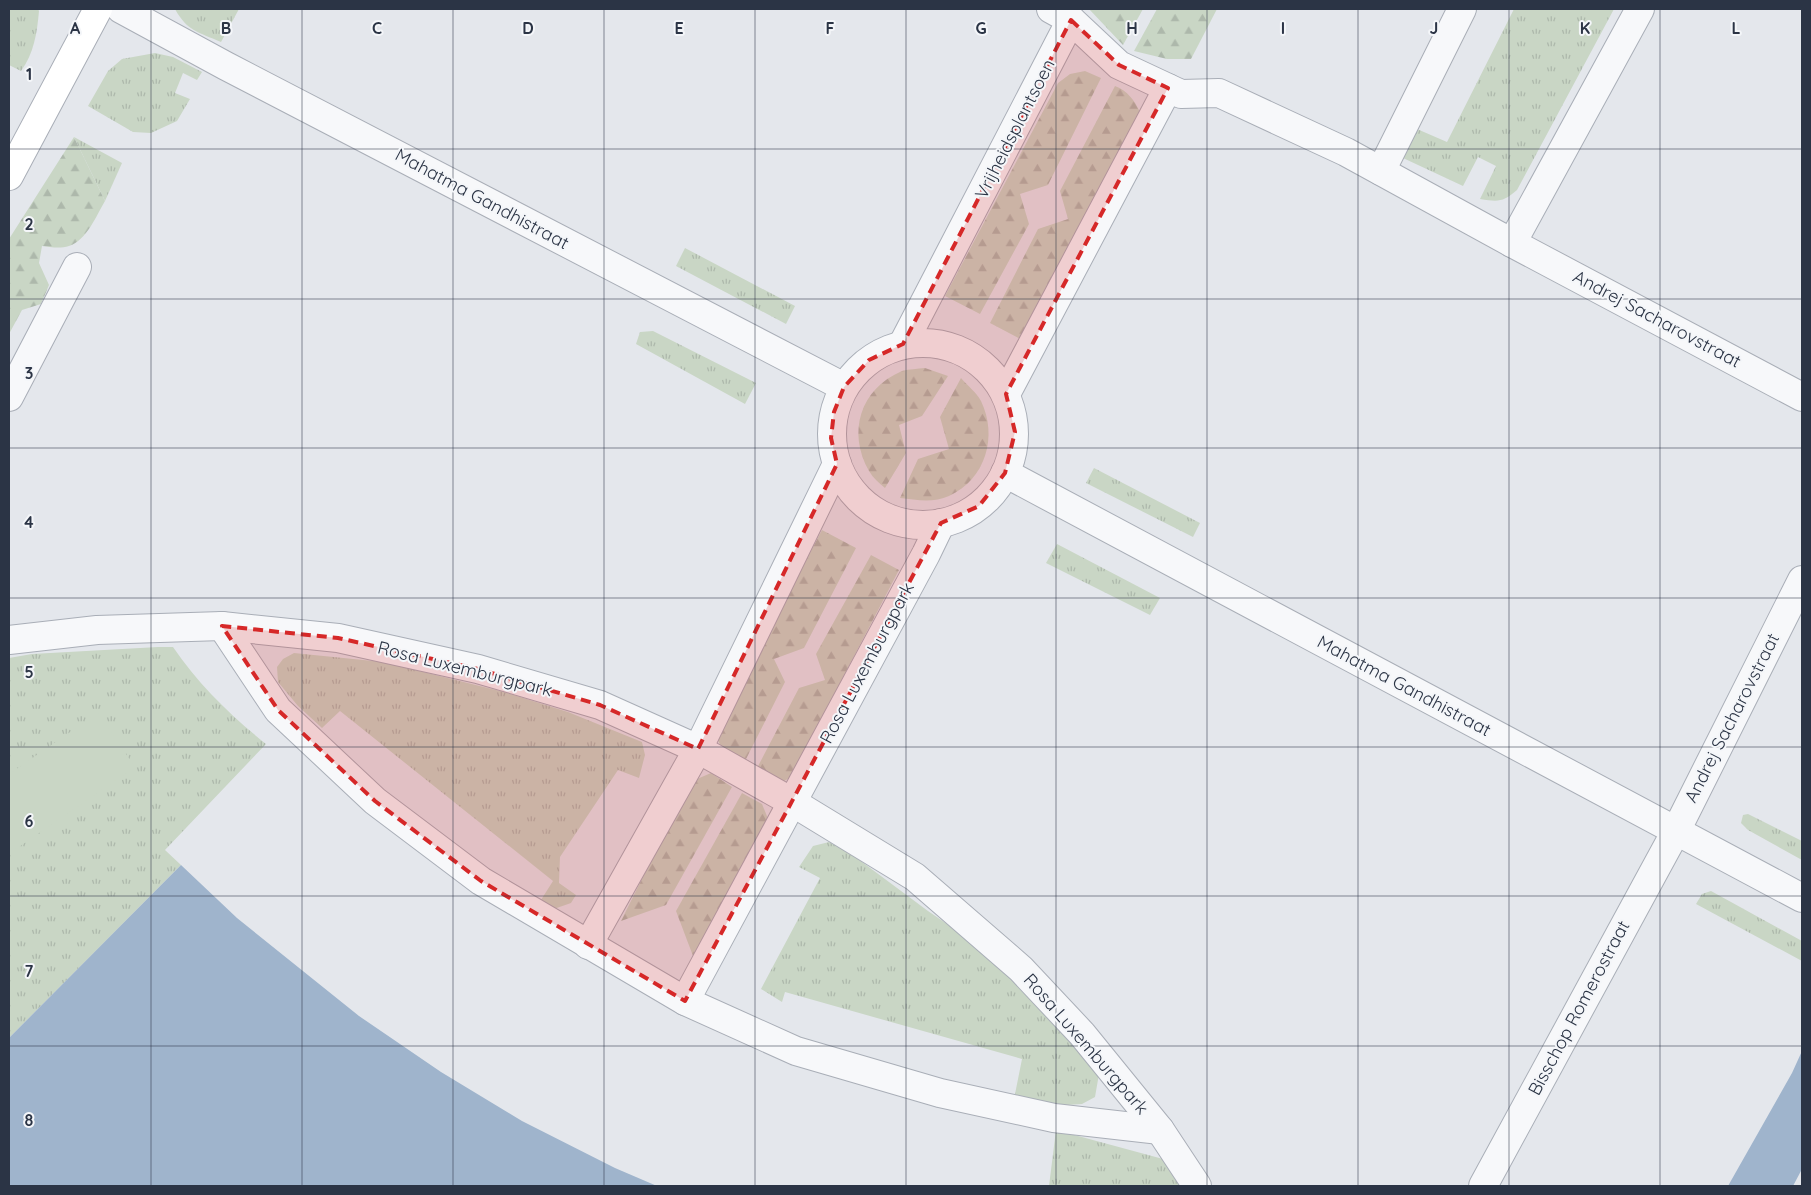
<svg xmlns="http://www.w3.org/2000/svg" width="1811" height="1195" viewBox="0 0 1811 1195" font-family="Quicksand,sans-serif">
<defs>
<pattern id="grass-tufts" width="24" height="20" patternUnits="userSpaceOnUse" patternTransform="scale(1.25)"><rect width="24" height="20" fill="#c9d6c5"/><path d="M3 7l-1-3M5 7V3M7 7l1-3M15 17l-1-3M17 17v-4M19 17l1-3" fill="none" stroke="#adb8ab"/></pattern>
<pattern id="forest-firs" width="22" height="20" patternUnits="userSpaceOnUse" patternTransform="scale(1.25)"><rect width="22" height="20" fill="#c9d6c5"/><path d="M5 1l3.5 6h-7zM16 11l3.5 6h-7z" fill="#adb8ab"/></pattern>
</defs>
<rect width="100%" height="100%" fill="#e4e7ec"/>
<g fill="url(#grass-tufts)">
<path d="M 9,9 L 38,9 L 39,11 C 37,33 34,53 21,71 L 9,65 Z"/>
<path d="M 175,9 L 239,9 L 221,42 C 198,32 187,31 175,9 Z"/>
<path d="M 1514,9 L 1614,9 L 1517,190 C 1503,202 1499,202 1480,199 L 1496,166 L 1478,157 L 1463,186 L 1403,158 L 1417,129 L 1447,142 Z"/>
<path d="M 155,53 L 173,57 L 202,72 L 197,80 L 183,73 L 175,93 L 190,99 L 177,121 L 151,133 L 133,132 L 88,106 L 108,71 L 122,59 Z"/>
<path d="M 74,137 L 122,163 L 105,201 Z"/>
<path d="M 685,248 L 795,306 L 786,324 L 676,266 Z"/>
<path d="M 653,331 L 756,383 L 745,404 L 636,344 L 640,332 Z"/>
<path d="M 1094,468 L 1200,523 L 1193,537 L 1086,483 Z"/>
<path d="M 1057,544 L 1160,598 L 1150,615 L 1046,563 Z"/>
<path d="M 158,647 L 173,647 C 198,684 231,716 266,744 L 165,850 L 181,865 L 9,1038 L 9,658 L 32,654 Z"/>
<path d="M 294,653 L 383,662 L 504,692 L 568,712 L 642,742 L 645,755 L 639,778 L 618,770 L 560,857 L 559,883 L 576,895 L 571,903 L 551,910 L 539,903 L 553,881 L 340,711 L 322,728 L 298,706 L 278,682 L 277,667 L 283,659 Z"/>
<path d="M 1748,814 L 1802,841 L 1802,860 L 1748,830 L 1741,823 L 1743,815 Z"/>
<path d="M 829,842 L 854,856 L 928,911 L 988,952 L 1045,1010 L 1099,1074 L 1095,1097 L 1082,1104 L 1066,1105 L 1014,1099 L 1022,1059 L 785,992 L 782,1002 L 761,989 L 820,878 L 799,867 L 813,846 Z"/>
<path d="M 1711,891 L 1802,941 L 1802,961 L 1696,904 L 1702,894 Z"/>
<path d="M 1056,1130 L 1163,1159 L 1181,1186 L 1049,1186 Z"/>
</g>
<g fill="url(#forest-firs)">
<path d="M 1089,9 L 1143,9 L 1123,45 Z"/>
<path d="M 1157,9 L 1217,9 L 1191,59 L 1167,59 L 1134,51 Z"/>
<path d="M 1085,71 L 1101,78 L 1048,185 L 1020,194 L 1029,224 L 980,314 L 945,296 L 1058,83 L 1070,74 Z"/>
<path d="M 1115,86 C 1128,91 1134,100 1140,112 L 1024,341 L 990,323 L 1038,229 L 1068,219 L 1060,191 Z"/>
<path d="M 74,137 L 105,201 C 96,216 87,240 69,246 C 60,249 50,247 42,246 L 39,263 L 49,285 L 41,304 L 22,310 L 9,334 L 9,239 Z"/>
<path d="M 925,368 L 948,376 L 922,416 L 899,425 L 906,453 L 885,488 C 879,483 873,478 869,471 C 847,432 860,389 902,371 C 909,369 917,369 925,368 Z"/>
<path d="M 961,378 C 967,385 977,393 981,401 C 998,436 986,479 949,496 C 934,503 916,500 900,498 L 918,459 L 949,449 L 940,417 Z"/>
<path d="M 822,530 L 856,548 L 804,648 L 774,659 L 785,682 L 744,763 L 723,751 L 714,732 Z"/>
<path d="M 871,555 L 899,570 L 791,777 L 781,783 L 756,770 L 799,688 L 825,680 L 816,654 Z"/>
<path d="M 711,773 L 732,787 L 666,905 L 621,921 L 690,782 Z"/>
<path d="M 742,793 L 762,804 L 769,821 L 693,956 L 676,911 Z"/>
</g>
<path fill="#c9d6c5" d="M 98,713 L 135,767 L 16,849 L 9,839 L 9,774 Z"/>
<g fill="#9fb4cc">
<path d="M 181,865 L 237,918 L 359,1016 L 441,1072 L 522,1121 L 615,1168 L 657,1186 L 9,1186 L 9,1038 Z"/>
<path d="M 1802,1051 L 1802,1169 L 1793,1186 L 1728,1186 L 1792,1073 Z"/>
</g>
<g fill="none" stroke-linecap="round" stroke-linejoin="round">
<defs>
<g id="street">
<path d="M 121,9 L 226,66 L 844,387"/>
<path d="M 1051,9 L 1071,20 L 1119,65 L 1181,94 L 1219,93 L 1346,152 L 1512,243 L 1802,397"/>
<path d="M 1381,171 L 1462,9"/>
<path d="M 1512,243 L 1640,9"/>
<circle cx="923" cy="434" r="91"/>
<path d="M 903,344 L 1071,20"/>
<path d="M 1006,394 L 1168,88"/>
<path d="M 9,397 L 77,267"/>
<path d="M 1005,473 L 1802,898"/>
<path d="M 222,626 L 278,710 L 375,801 L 481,881 L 685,1001 L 796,1051 L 940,1093 L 1054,1118 L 1160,1130"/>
<path d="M 9,640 L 97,630 L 222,626 L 338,638 L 478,669 L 600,705 L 698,749 L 792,802 L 915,877 L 1021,969 L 1082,1034 L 1160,1130 L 1197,1186"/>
<path d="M 588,945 L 698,749 L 837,464"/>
<path d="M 685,1001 L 926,554 L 941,523"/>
<path d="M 1483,1186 L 1676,831 L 1802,580"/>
</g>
<path id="secondary" d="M 9,176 L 98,9"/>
</defs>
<use href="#street" stroke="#a9aeb7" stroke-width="30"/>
<use href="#secondary" stroke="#a9aeb7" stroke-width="30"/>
<use href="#street" stroke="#f7f8fa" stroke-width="28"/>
<use href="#secondary" stroke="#fff" stroke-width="28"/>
</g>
<path fill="#d62828" fill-opacity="0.2" stroke="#d62828" stroke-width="4" stroke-dasharray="10 6" stroke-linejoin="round" d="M 1071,20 L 1119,65 L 1168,88 L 1006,394 L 1015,432 L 1005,473 L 979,506 L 941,523 L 685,1001 L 481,881 L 375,801 L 278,710 L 222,626 L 338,638 L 478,669 L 600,705 L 698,749 L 837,464 L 831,438 L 834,412 L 844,387 L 869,360 L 903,344 Z"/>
<path fill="none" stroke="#2b3445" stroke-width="1" stroke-opacity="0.55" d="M 151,9 L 151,1186M 302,9 L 302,1186M 453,9 L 453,1186M 604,9 L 604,1186M 755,9 L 755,1186M 906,9 L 906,1186M 1056,9 L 1056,1186M 1207,9 L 1207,1186M 1358,9 L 1358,1186M 1509,9 L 1509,1186M 1660,9 L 1660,1186M 9,149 L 1802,149M 9,299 L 1802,299M 9,448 L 1802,448M 9,598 L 1802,598M 9,747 L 1802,747M 9,896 L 1802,896M 9,1046 L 1802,1046"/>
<g text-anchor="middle" stroke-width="4" stroke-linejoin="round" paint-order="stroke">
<g font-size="18" fill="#2b3445" stroke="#f4f6f9">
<text transform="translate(1015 129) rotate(-63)" y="6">Vrijheidsplantsoen</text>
<text transform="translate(482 199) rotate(28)" y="6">Mahatma Gandhistraat</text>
<text transform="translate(1657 319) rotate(28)" y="6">Andrej Sacharovstraat</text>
<text transform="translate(867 663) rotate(-62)" y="6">Rosa Luxemburgpark</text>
<text transform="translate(465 669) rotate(14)" y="6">Rosa Luxemburgpark</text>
<text transform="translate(1404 686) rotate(28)" y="6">Mahatma Gandhistraat</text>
<text transform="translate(1732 718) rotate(-63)" y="6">Andrej Sacharovstraat</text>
<text transform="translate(1579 1008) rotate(-62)" y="6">Bisschop Romerostraat</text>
<text transform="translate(1086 1044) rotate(49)" y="6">Rosa Luxemburgpark</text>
</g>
</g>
<g font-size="16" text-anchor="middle" font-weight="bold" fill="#2b3445" stroke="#f4f6f9" stroke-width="4" stroke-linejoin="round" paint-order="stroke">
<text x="75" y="34">A</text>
<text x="226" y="34">B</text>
<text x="377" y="34">C</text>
<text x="528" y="34">D</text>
<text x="679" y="34">E</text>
<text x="830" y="34">F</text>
<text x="981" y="34">G</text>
<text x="1132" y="34">H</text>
<text x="1283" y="34">I</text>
<text x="1434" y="34">J</text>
<text x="1585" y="34">K</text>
<text x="1736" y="34">L</text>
<text x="29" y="80">1</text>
<text x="29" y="230">2</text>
<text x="29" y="379">3</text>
<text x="29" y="528">4</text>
<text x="29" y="678">5</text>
<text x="29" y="827">6</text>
<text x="29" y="977">7</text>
<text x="29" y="1126">8</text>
</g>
<rect width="1811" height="1195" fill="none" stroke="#2b3445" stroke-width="20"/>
</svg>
